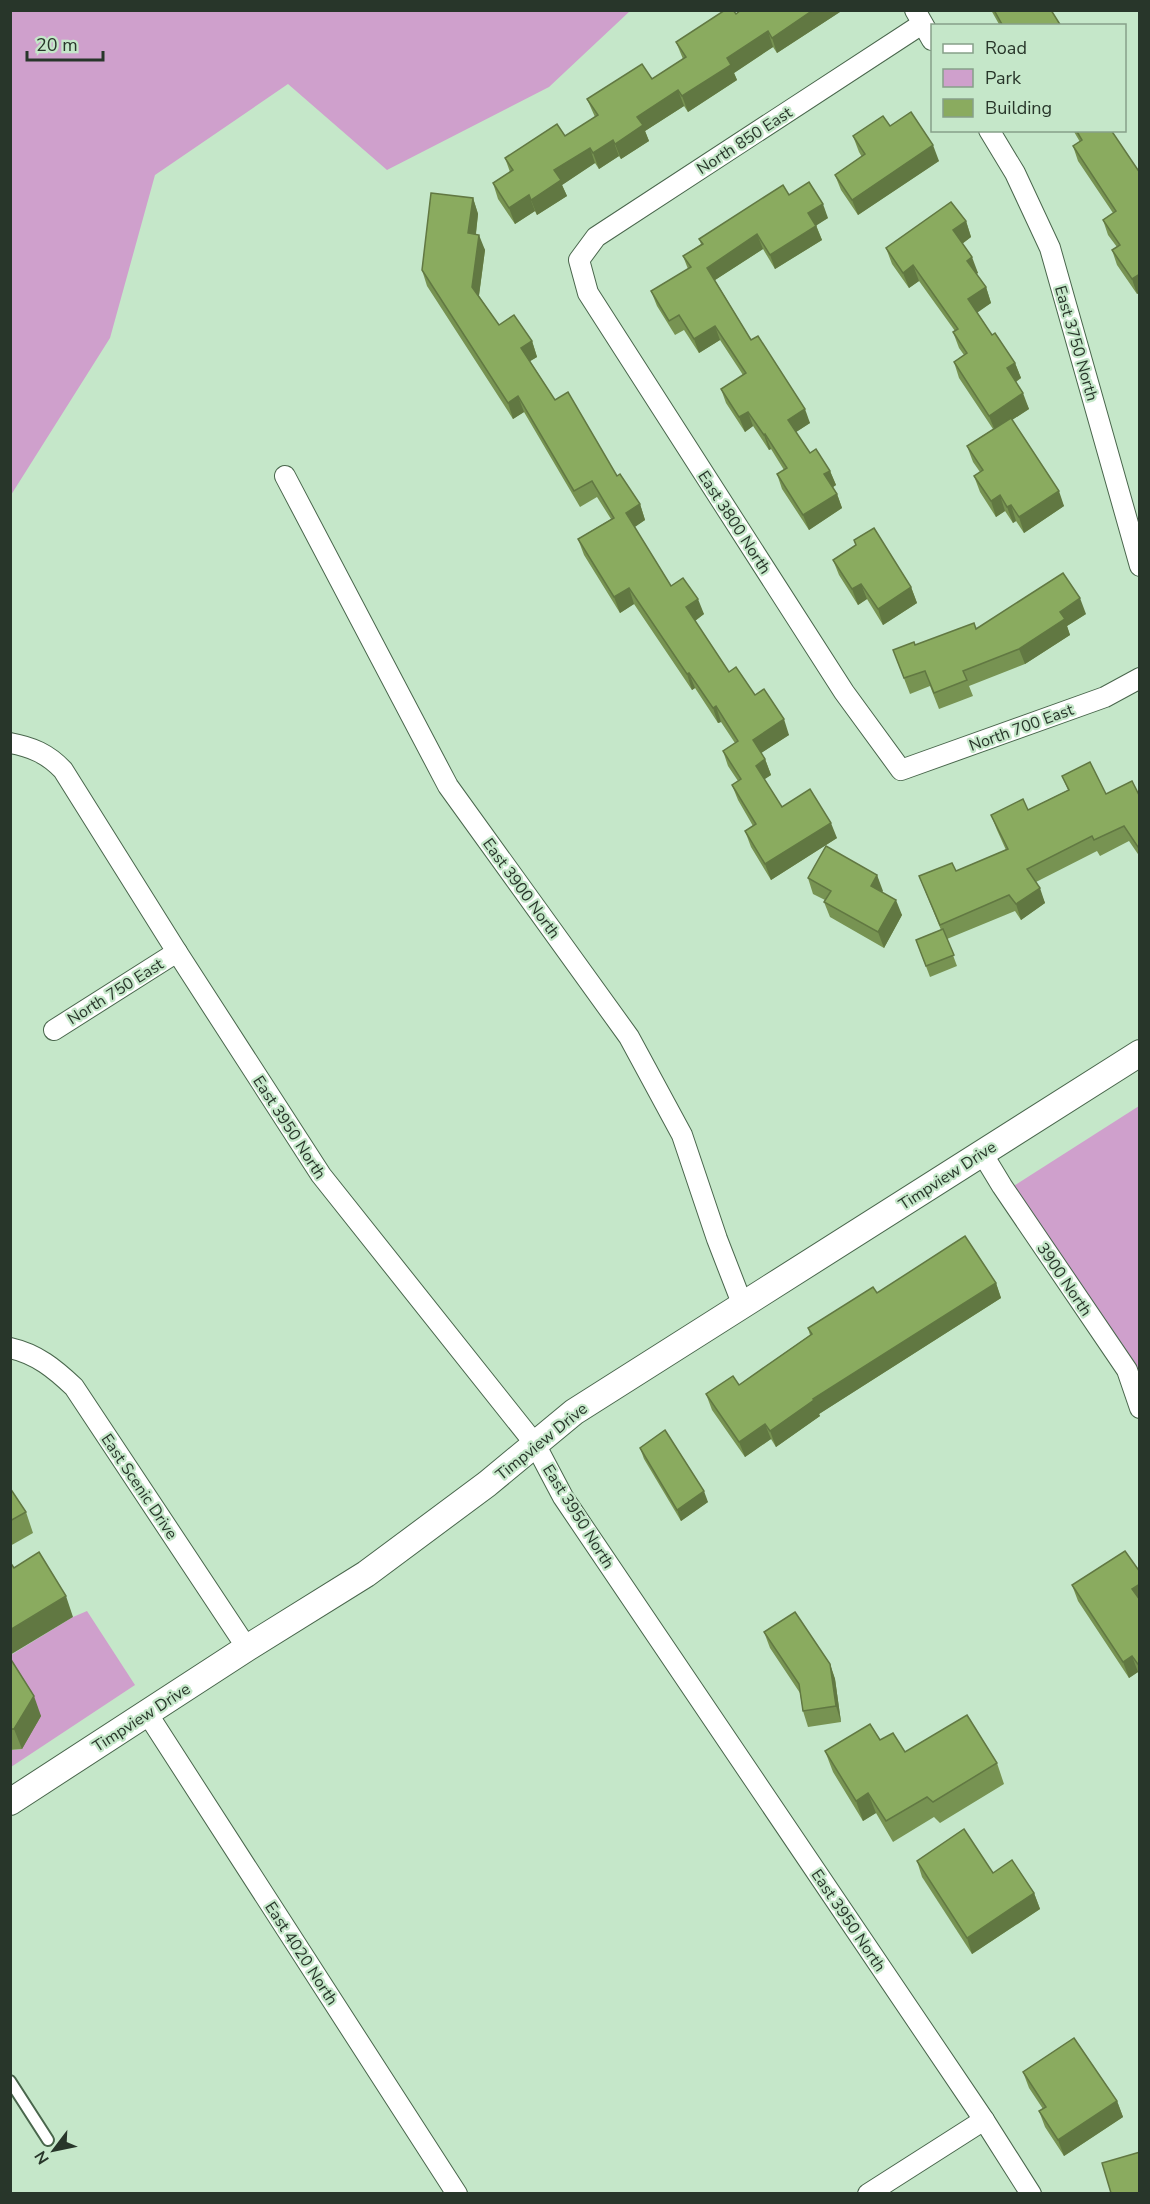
<svg xmlns="http://www.w3.org/2000/svg" width="1150" height="2204" viewBox="0 0 1150 2204" font-family="'Nunito Sans',sans-serif">
<rect width="100%" height="100%" fill="#c5e7c9"/>
<g fill="#cfa0cc">
<path d="M 11,10 L 630,10 L 630,11 L 549,87 L 387,170 L 288,84 L 155,175 L 110,338 L 11,495 Z"/>
<path d="M 1139,1106 L 1139,1388 L 1012,1187 Z"/>
<path d="M 87,1611 L 135,1685 L 11,1767 L 11,1750 L 22,1749 L 11,1655 L 73,1617 Z"/>
</g>
<g fill="none" stroke-linecap="round" stroke-linejoin="round">
<defs>
<path id="service" d="M 10,2081 L 48,2140"/>
<g id="minor">
<path d="M 915,10 L 932,40"/>
<path d="M 922,24 L 596,237 L 579,260 L 588,293 L 844,692 L 901,770 L 1105,697 L 1140,678"/>
<path d="M 989,130 L 1015,173 L 1050,248 L 1140,566"/>
<path d="M 285,476 L 448,786 L 629,1037 L 682,1135 L 717,1239 L 743,1306"/>
<path d="M 10,743 C 32,747 48,754 63,770 L 177,952 L 321,1175 L 535,1444 L 563,1497 L 984,2120 L 1031,2194"/>
<path d="M 54,1030 L 177,952"/>
<path d="M 982,1153 L 1002,1186 L 1127,1370 L 1140,1408"/>
<path d="M 10,1348 C 37,1354 55,1369 74,1387 L 247,1648"/>
<path d="M 147,1713 L 457,2194"/>
<path d="M 868,2194 L 984,2120"/>
</g>
<path id="tertiary" d="M 10,1802 L 247,1648 L 366,1574 L 487,1484 L 574,1412 L 1140,1053"/>
</defs>
<use href="#service" stroke="#49664c" stroke-width="14"/>
<use href="#minor" stroke="#49664c" stroke-width="22"/>
<use href="#tertiary" stroke="#49664c" stroke-width="28"/>
<use href="#service" stroke="#fff" stroke-width="10"/>
<use href="#minor" stroke="#fff" stroke-width="20"/>
<use href="#tertiary" stroke="#fff" stroke-width="26"/>
</g>
<g fill="#779352">
<path d="M 843,10 L 777,53 L 773,47 L 734,73 L 737,80 L 688,112 L 684,106 L 645,131 L 649,141 L 621,159 L 619,156 L 599,169 L 595,163 L 562,185 L 567,196 L 537,215 L 535,211 L 515,224 L 498,199 L 493,183 L 510,172 L 505,158 L 565,136 L 595,117 L 587,99 L 652,79 L 683,59 L 676,42 L 736,14 Z"/>
<path d="M 991,10 L 1051,10 L 1061,26 L 1000,26 Z"/>
<path d="M 890,126 L 939,161 L 858,215 L 841,190 L 835,175 L 862,157 L 859,152 L 853,136 Z"/>
<path d="M 1073,130 L 1111,130 L 1137,294 L 1117,265 L 1112,250 L 1117,247 L 1108,235 L 1103,220 L 1113,213 L 1078,161 L 1073,146 L 1080,142 Z"/>
<path d="M 789,195 L 828,218 L 816,225 L 822,240 L 775,269 L 763,249 L 715,280 L 751,340 L 810,423 L 796,432 L 810,453 L 830,471 L 836,485 L 833,487 L 837,494 L 842,508 L 809,530 L 782,489 L 777,474 L 784,470 L 771,449 L 769,450 L 753,426 L 745,432 L 726,403 L 721,389 L 743,375 L 720,340 L 699,353 L 684,330 L 675,335 L 657,306 L 651,291 L 688,269 L 683,256 L 701,244 L 699,239 Z"/>
<path d="M 473,198 L 478,214 L 476,234 L 485,250 L 479,296 L 499,325 L 532,341 L 537,357 L 530,361 L 555,400 L 640,504 L 645,520 L 634,527 L 671,586 L 704,614 L 695,621 L 729,672 L 755,695 L 789,735 L 761,753 L 765,759 L 771,775 L 764,779 L 782,807 L 837,838 L 771,880 L 751,847 L 745,831 L 753,826 L 738,800 L 732,785 L 738,781 L 728,766 L 723,751 L 735,743 L 721,722 L 718,723 L 695,688 L 692,690 L 634,604 L 620,613 L 584,555 L 578,539 L 611,519 L 597,497 L 580,507 L 524,412 L 513,419 L 427,286 L 422,270 Z"/>
<path d="M 966,221 L 971,237 L 962,244 L 978,273 L 976,274 L 986,287 L 991,303 L 977,312 L 992,335 L 1015,363 L 1021,378 L 1016,382 L 1029,409 L 1012,420 L 1064,506 L 1024,533 L 1016,521 L 1013,523 L 1005,511 L 996,517 L 980,492 L 974,476 L 980,472 L 973,462 L 967,446 L 993,429 L 959,378 L 954,362 L 964,355 L 959,348 L 953,332 L 955,331 L 919,281 L 909,288 L 892,264 L 886,248 Z"/>
<path d="M 854,540 L 911,587 L 917,603 L 883,625 L 867,599 L 858,605 L 839,575 L 833,560 L 856,545 Z"/>
<path d="M 1086,614 L 1067,626 L 1070,635 L 1025,664 L 969,686 L 973,696 L 939,709 L 930,686 L 910,694 L 893,650 L 915,645 L 976,629 Z"/>
<path d="M 1062,776 L 1106,794 L 1140,797 L 1140,857 L 1129,841 L 1100,856 L 1097,851 L 1036,882 L 1045,903 L 1021,920 L 1015,911 L 947,939 L 957,966 L 930,977 L 916,940 L 941,930 L 919,876 L 956,871 L 1006,850 L 997,830 L 991,815 L 1028,810 L 1068,790 Z"/>
<path d="M 877,875 L 882,892 L 902,915 L 884,948 L 830,917 L 824,902 L 825,900 L 813,894 L 808,878 Z"/>
<path d="M 996,1283 L 1001,1298 L 819,1414 L 820,1416 L 776,1447 L 771,1439 L 745,1457 L 712,1410 L 706,1394 L 739,1385 L 810,1335 L 808,1328 L 877,1293 Z"/>
<path d="M 640,1448 L 708,1502 L 681,1521 L 644,1459 Z"/>
<path d="M 10,1488 L 26,1512 L 33,1533 L 10,1546 Z"/>
<path d="M 1140,1572 L 1140,1674 L 1138,1672 L 1129,1678 L 1078,1601 L 1072,1585 Z"/>
<path d="M 764,1632 L 830,1664 L 835,1679 L 841,1722 L 808,1727 L 803,1711 L 800,1693 L 770,1648 Z"/>
<path d="M 10,1658 L 41,1716 L 22,1749 L 10,1750 Z"/>
<path d="M 880,1740 L 905,1752 L 997,1763 L 1004,1784 L 940,1823 L 934,1817 L 893,1842 L 876,1813 L 863,1821 L 833,1772 L 825,1751 Z"/>
<path d="M 917,1861 L 993,1873 L 1034,1893 L 1040,1909 L 972,1954 L 922,1877 Z"/>
<path d="M 1023,2072 L 1117,2101 L 1123,2117 L 1064,2156 L 1045,2127 L 1039,2111 L 1043,2109 L 1029,2088 Z"/>
</g>
<g fill="#617842">
<path d="M 813,10 L 843,10 L 777,53 L 772,38 Z"/>
<path d="M 768,31 L 773,47 L 734,73 L 737,80 L 688,112 L 682,96 L 727,58 Z"/>
<path d="M 678,90 L 684,106 L 645,131 L 649,141 L 621,159 L 615,144 L 637,117 Z"/>
<path d="M 613,140 L 619,156 L 599,169 L 593,153 Z"/>
<path d="M 933,145 L 939,161 L 858,215 L 852,200 Z"/>
<path d="M 590,148 L 595,163 L 562,185 L 567,196 L 537,215 L 531,200 L 554,170 Z"/>
<path d="M 529,195 L 535,211 L 515,224 L 509,208 Z"/>
<path d="M 473,198 L 478,214 L 474,249 L 468,233 Z"/>
<path d="M 823,204 L 828,218 L 814,227 L 808,213 Z"/>
<path d="M 966,221 L 971,237 L 959,246 L 953,230 Z"/>
<path d="M 816,226 L 822,240 L 775,269 L 770,255 Z"/>
<path d="M 757,234 L 763,249 L 712,282 L 707,268 Z"/>
<path d="M 479,235 L 485,250 L 478,302 L 472,287 Z"/>
<path d="M 972,257 L 978,273 L 973,276 L 967,261 Z"/>
<path d="M 913,265 L 919,281 L 909,288 L 903,273 Z"/>
<path d="M 1140,274 L 1140,293 L 1137,294 L 1132,279 Z"/>
<path d="M 986,287 L 991,303 L 974,315 L 968,299 Z"/>
<path d="M 715,326 L 720,340 L 699,353 L 694,339 Z"/>
<path d="M 532,341 L 537,357 L 527,363 L 521,348 Z"/>
<path d="M 1015,363 L 1021,378 L 1012,384 L 1007,368 Z"/>
<path d="M 1023,393 L 1029,409 L 995,431 L 989,416 Z"/>
<path d="M 518,396 L 524,412 L 513,419 L 508,403 Z"/>
<path d="M 805,409 L 810,423 L 793,434 L 788,420 Z"/>
<path d="M 748,412 L 753,426 L 745,432 L 739,417 Z"/>
<path d="M 765,434 L 771,449 L 769,450 L 764,435 Z"/>
<path d="M 830,471 L 836,485 L 830,489 L 824,474 Z"/>
<path d="M 1059,491 L 1064,506 L 1024,533 L 1019,517 Z"/>
<path d="M 837,494 L 842,508 L 809,530 L 803,515 Z"/>
<path d="M 1000,495 L 1005,511 L 996,517 L 991,501 Z"/>
<path d="M 640,504 L 645,520 L 632,529 L 626,513 Z"/>
<path d="M 1011,505 L 1016,521 L 1013,523 L 1007,507 Z"/>
<path d="M 861,584 L 867,599 L 858,605 L 852,589 Z"/>
<path d="M 911,587 L 917,603 L 883,625 L 878,609 Z"/>
<path d="M 629,588 L 634,604 L 620,613 L 614,597 Z"/>
<path d="M 1080,598 L 1086,614 L 1067,626 L 1070,635 L 1025,664 L 1019,649 L 1060,612 Z"/>
<path d="M 698,599 L 704,614 L 692,623 L 686,607 Z"/>
<path d="M 689,673 L 695,688 L 692,690 L 687,674 Z"/>
<path d="M 716,706 L 721,722 L 718,723 L 713,708 Z"/>
<path d="M 784,719 L 789,735 L 758,755 L 753,740 Z"/>
<path d="M 765,759 L 771,775 L 762,781 L 756,766 Z"/>
<path d="M 831,823 L 837,838 L 771,880 L 765,864 Z"/>
<path d="M 877,875 L 883,891 L 876,901 L 871,886 Z"/>
<path d="M 1040,888 L 1045,903 L 1021,920 L 1016,904 Z"/>
<path d="M 896,900 L 902,915 L 884,948 L 878,932 Z"/>
<path d="M 996,1283 L 1001,1298 L 819,1414 L 820,1416 L 776,1447 L 770,1431 L 813,1399 Z"/>
<path d="M 765,1424 L 771,1439 L 745,1457 L 739,1442 Z"/>
<path d="M 704,1491 L 708,1502 L 681,1521 L 677,1510 Z"/>
<path d="M 1140,1584 L 1140,1604 L 1132,1589 Z"/>
<path d="M 66,1596 L 73,1617 L 10,1655 L 10,1630 Z"/>
<path d="M 1132,1656 L 1138,1672 L 1129,1678 L 1123,1662 Z"/>
<path d="M 830,1664 L 835,1679 L 841,1722 L 836,1706 Z"/>
<path d="M 34,1696 L 41,1716 L 22,1749 L 14,1729 Z"/>
<path d="M 868,1793 L 876,1813 L 863,1821 L 856,1801 Z"/>
<path d="M 1034,1893 L 1040,1909 L 972,1954 L 967,1938 Z"/>
<path d="M 1117,2101 L 1123,2117 L 1064,2156 L 1058,2140 Z"/>
</g>
<g fill="#8aab5f" stroke="#617842" stroke-width="1.5">
<path d="M 725,10 L 733,10 L 736,14 L 741,10 L 813,10 L 772,38 L 768,31 L 727,58 L 731,65 L 682,96 L 678,90 L 637,117 L 643,125 L 615,144 L 613,140 L 593,153 L 590,148 L 554,170 L 561,180 L 531,200 L 529,195 L 509,208 L 493,183 L 513,170 L 505,158 L 557,124 L 565,136 L 598,115 L 587,99 L 642,64 L 652,79 L 686,57 L 676,42 Z"/>
<path d="M 994,10 L 1051,10 L 1061,26 L 1003,26 Z"/>
<path d="M 911,112 L 933,145 L 852,200 L 835,175 L 865,154 L 853,136 L 883,116 L 890,126 Z"/>
<path d="M 1076,130 L 1111,130 L 1140,173 L 1140,274 L 1132,279 L 1112,250 L 1120,245 L 1103,220 L 1116,211 L 1073,146 L 1082,140 Z"/>
<path d="M 809,182 L 823,204 L 808,213 L 816,226 L 770,255 L 757,234 L 707,268 L 751,340 L 758,336 L 805,409 L 788,420 L 810,453 L 816,449 L 830,471 L 824,474 L 837,494 L 803,515 L 777,474 L 787,468 L 765,434 L 764,435 L 748,412 L 739,417 L 721,389 L 746,373 L 715,326 L 694,339 L 679,315 L 669,321 L 651,291 L 691,267 L 683,256 L 703,244 L 699,239 L 783,185 L 789,195 Z"/>
<path d="M 431,193 L 473,198 L 468,233 L 479,235 L 472,287 L 499,325 L 514,315 L 532,341 L 521,348 L 555,400 L 568,392 L 617,476 L 620,474 L 640,504 L 626,513 L 671,586 L 683,578 L 698,599 L 686,607 L 729,672 L 736,667 L 755,695 L 764,689 L 784,719 L 753,740 L 765,759 L 756,766 L 782,807 L 810,789 L 831,823 L 765,864 L 745,831 L 756,824 L 732,785 L 741,779 L 723,751 L 738,741 L 716,706 L 713,708 L 689,673 L 687,674 L 629,588 L 614,597 L 578,539 L 614,518 L 592,481 L 574,491 L 518,396 L 508,403 L 422,270 Z"/>
<path d="M 951,202 L 966,221 L 953,230 L 972,257 L 967,261 L 986,287 L 968,299 L 992,335 L 995,333 L 1015,363 L 1007,368 L 1023,393 L 989,416 L 954,362 L 967,353 L 953,332 L 958,329 L 913,265 L 903,273 L 886,248 Z"/>
<path d="M 1011,418 L 1059,491 L 1019,517 L 1011,505 L 1007,507 L 1000,495 L 991,501 L 974,476 L 983,470 L 967,446 Z"/>
<path d="M 874,528 L 911,587 L 878,609 L 861,584 L 852,589 L 833,560 L 856,545 L 854,540 Z"/>
<path d="M 1063,573 L 1080,598 L 1060,612 L 1065,619 L 1019,649 L 963,671 L 967,680 L 934,693 L 925,671 L 904,678 L 893,650 L 914,642 L 915,645 L 974,623 L 976,629 Z"/>
<path d="M 1090,762 L 1106,794 L 1132,781 L 1140,797 L 1140,850 L 1124,826 L 1094,840 L 1092,836 L 1027,869 L 1040,888 L 1016,904 L 1009,895 L 940,925 L 919,876 L 952,863 L 956,871 L 1008,849 L 991,815 L 1023,799 L 1028,810 L 1069,790 L 1062,776 Z"/>
<path d="M 826,846 L 877,875 L 871,886 L 896,900 L 878,932 L 824,902 L 831,891 L 808,878 Z"/>
<path d="M 943,929 L 954,955 L 926,966 L 916,940 Z"/>
<path d="M 965,1236 L 996,1283 L 813,1399 L 814,1400 L 770,1431 L 765,1424 L 739,1442 L 706,1394 L 733,1376 L 739,1385 L 812,1334 L 808,1328 L 873,1287 L 877,1293 Z"/>
<path d="M 665,1430 L 704,1491 L 677,1510 L 640,1448 Z"/>
<path d="M 10,1488 L 26,1512 L 10,1521 Z"/>
<path d="M 1125,1551 L 1140,1572 L 1140,1584 L 1132,1589 L 1140,1600 L 1140,1667 L 1132,1656 L 1123,1662 L 1072,1585 Z"/>
<path d="M 39,1552 L 66,1596 L 10,1630 L 10,1562 L 14,1568 Z"/>
<path d="M 795,1612 L 830,1664 L 836,1706 L 803,1711 L 799,1684 L 764,1632 Z"/>
<path d="M 10,1658 L 34,1696 L 14,1729 L 10,1729 Z"/>
<path d="M 967,1715 L 997,1763 L 933,1802 L 927,1797 L 886,1821 L 868,1793 L 856,1801 L 825,1751 L 870,1724 L 880,1740 L 893,1733 L 905,1752 Z"/>
<path d="M 964,1829 L 993,1873 L 1012,1860 L 1034,1893 L 967,1938 L 917,1861 Z"/>
<path d="M 1074,2038 L 1117,2101 L 1058,2140 L 1039,2111 L 1046,2107 L 1023,2072 Z"/>
<path d="M 1140,2152 L 1140,2193 L 1111,2193 L 1102,2163 Z"/>
</g>
<g text-anchor="middle" stroke-width="4.5" stroke-linejoin="round" paint-order="stroke">
<g font-size="16" fill="#28362a" stroke="#c5e7c9">
<text transform="translate(744 140) rotate(-33)" y="6">North 850 East</text>
<text transform="translate(1077 343) rotate(74)" y="6">East 3750 North</text>
<text transform="translate(735 522) rotate(57)" y="6">East 3800 North</text>
<text transform="translate(1021 727) rotate(-20)" y="6">North 700 East</text>
<text transform="translate(522 888) rotate(54)" y="6">East 3900 North</text>
<text transform="translate(115 991) rotate(-32)" y="6">North 750 East</text>
<text transform="translate(290 1127) rotate(57)" y="6">East 3950 North</text>
<text transform="translate(947 1175) rotate(-33)" y="6">Timpview Drive</text>
<text transform="translate(1065 1279) rotate(56)" y="6">3900 North</text>
<text transform="translate(541 1441) rotate(-39)" y="6">Timpview Drive</text>
<text transform="translate(140 1486) rotate(56)" y="6">East Scenic Drive</text>
<text transform="translate(579 1516) rotate(58)" y="6">East 3950 North</text>
<text transform="translate(141 1717) rotate(-33)" y="6">Timpview Drive</text>
<text transform="translate(849 1920) rotate(56)" y="6">East 3950 North</text>
<text transform="translate(302 1953) rotate(57)" y="6">East 4020 North</text>
</g>
</g>
<rect width="1150" height="2204" fill="none" stroke="#28362a" stroke-width="24"/>
<rect x="931" y="24" width="195" height="108" fill="#c5e7c9" stroke="#86a089" stroke-width="1.5"/>
<rect x="943" y="44" width="30" height="9" fill="#ffffff" stroke="#86a089" stroke-width="1.5"/>
<text x="985" y="54" font-size="18" fill="#28362a">Road</text>
<rect x="943" y="69" width="30" height="18" fill="#cfa0cc" stroke="#86a089" stroke-width="1.5"/>
<text x="985" y="84" font-size="18" fill="#28362a">Park</text>
<rect x="943" y="99" width="30" height="18" fill="#8aab5f" stroke="#86a089" stroke-width="1.5"/>
<text x="985" y="114" font-size="18" fill="#28362a">Building</text>
<g transform="translate(54 2150) rotate(238)" stroke="#c5e7c9" stroke-width="4.5" paint-order="stroke">
<path d="M0-4.5L10 22L0 15L-10 22Z" fill="#28362a"/>
<text y="-9" font-size="16" font-weight="bold" text-anchor="middle" fill="#28362a">N</text>
</g>
<path d="M27 51v9h76v-9" fill="none" stroke="#28362a" stroke-width="3"/>
<text x="36" y="51" font-size="18" fill="#28362a" stroke="#c5e7c9" stroke-width="4.5" paint-order="stroke">20 m</text>
</svg>
